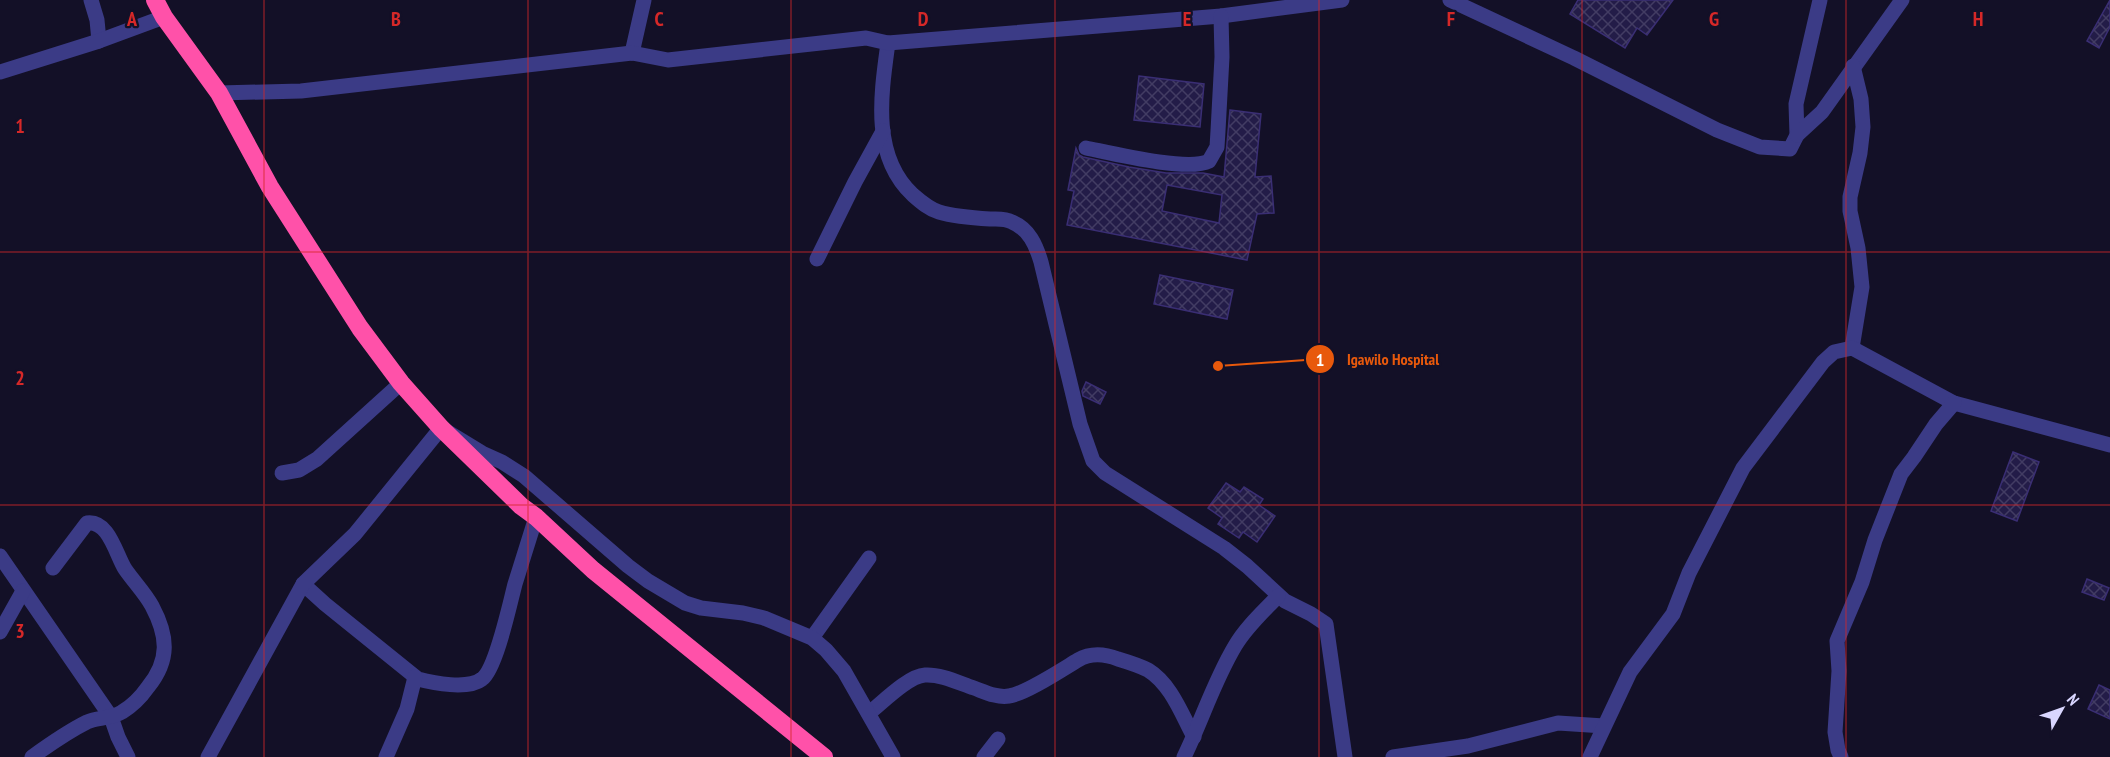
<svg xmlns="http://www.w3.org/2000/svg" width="2110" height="757" viewBox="0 0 2110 757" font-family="'PT Sans Narrow',sans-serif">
<defs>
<pattern id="building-cross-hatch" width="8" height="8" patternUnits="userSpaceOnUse" patternTransform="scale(1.5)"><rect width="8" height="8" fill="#231c48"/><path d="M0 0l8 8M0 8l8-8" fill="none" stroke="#423c63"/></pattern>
</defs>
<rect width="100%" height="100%" fill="#131027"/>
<g fill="url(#building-cross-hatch)" stroke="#3a2e74" stroke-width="1.5" fill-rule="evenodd">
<path d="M 1578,0 L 1673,0 L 1647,35 L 1637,28 L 1625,48 L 1570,14 Z"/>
<path d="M 2110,0 L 2110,27 L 2099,48 L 2087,41 Z"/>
<path d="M 1139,76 L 1204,84 L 1200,127 L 1134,120 Z"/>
<path d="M 1230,110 L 1261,114 L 1255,177 L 1271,176 L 1274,213 L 1257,214 L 1247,260 L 1067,225 L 1074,191 L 1068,190 L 1076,148 L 1079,155 L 1083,157 L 1129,167 L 1166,173 L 1203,173 L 1224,177 ZM 1167,185 L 1222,195 L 1219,223 L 1162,211 Z"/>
<path d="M 1160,275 L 1233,290 L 1227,319 L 1154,304 Z"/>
<path d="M 1086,382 L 1106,392 L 1100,404 L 1083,396 L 1082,391 Z"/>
<path d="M 2013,452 L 2039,462 L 2017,521 L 1991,511 Z"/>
<path d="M 1226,483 L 1240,492 L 1244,487 L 1263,499 L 1259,505 L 1275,516 L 1257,542 L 1243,532 L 1239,538 L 1218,524 L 1222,518 L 1208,508 Z"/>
<path d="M 2087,579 L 2109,588 L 2104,600 L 2082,592 Z"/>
<path d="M 2099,685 L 2110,690 L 2110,719 L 2088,709 Z"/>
</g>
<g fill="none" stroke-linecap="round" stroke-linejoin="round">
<g stroke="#3b3b86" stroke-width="15">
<path d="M 91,0 L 97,20 L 99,41"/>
<path d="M 1450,0 L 1574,58 L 1717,130 L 1760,147 L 1790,149 L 1797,135 L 1796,104 L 1820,0"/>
<path d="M 888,43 C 881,94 871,156 913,195 C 921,202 929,209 939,212 C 956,217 973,218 990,219 C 997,219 1005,218 1012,222 C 1029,229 1036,245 1041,262 L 1080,424 L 1093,461 L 1105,473 L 1224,548 L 1247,566 L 1285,601 L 1311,614 L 1326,624 L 1345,757"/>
<path d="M 632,53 L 644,0"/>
<path d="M 0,72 L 99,41 L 164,17"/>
<path d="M 219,93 L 301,91 L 632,53 L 668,60 L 866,38 L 888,43 L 1221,16 L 1342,0"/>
<path d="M 1797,135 L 1822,112 L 1902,0"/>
<path d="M 1086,148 C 1111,153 1188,172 1209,161 L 1217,147 L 1218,131 L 1222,57 L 1221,16"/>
<path d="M 817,259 L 855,182 L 883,131"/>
<path d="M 1852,348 L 1862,287 L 1858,248 L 1850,211 L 1850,197 L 1860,153 L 1863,127 L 1861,99 L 1853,66"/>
<path d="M 282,473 L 299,470 L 317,459 L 401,383"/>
<path d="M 0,556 L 111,717 L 118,737 L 128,757"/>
<path d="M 303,584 L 325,604 L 418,679 C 433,683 468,690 482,679 C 496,669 510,603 515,584 C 522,561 529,539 536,517"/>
<path d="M 0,632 L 23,591"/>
<path d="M 812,638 L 869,558"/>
<path d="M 869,713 C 882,703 908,676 925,675 C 941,674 959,683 974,688 C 985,692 997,698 1009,696 C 1025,694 1063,669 1078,660 C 1090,653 1105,654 1118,659 C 1128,662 1138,665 1148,670 C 1171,684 1182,715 1194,737"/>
<path d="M 32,757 C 50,744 67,732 87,722 C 98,717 111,719 122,712 C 132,706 141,697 148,687 C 170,660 168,636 152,606 C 145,593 134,582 125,569 C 116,555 109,520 87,523 L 53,568"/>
<path d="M 208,757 L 303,584 L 355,534 L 441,428 L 482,453 L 502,462 L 524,476 L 628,566 L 648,581 L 685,603 L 701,608 L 743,613 L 764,618 L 812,638 L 826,650 L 844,671 L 893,757"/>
<path d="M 386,757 L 407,709 L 415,677"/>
<path d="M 984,757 L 998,739"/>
<path d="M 1184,757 C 1202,720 1214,681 1235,646 C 1246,627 1263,612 1278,596"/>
<path d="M 1393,757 L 1468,746 L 1558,723 L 1604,726"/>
<path d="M 1590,757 L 1630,672 L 1673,614 L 1689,573 L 1743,468 L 1823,362 L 1834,352 L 1852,348 L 1954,403 L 2110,445"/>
<path d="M 1841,757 L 1838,750 L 1835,732 L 1839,671 L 1837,641 L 1862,582 L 1875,540 L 1901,474 L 1914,457 L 1936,424 L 1954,403"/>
</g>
<path stroke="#ff51a9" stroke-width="18" d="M 155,0 L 164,17 L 219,93 L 270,187 L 360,328 L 401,383 L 441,428 L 521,506 L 536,517 L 593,570 L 824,757"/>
</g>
<path fill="none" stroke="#d62828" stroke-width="1.5" stroke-opacity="0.55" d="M 264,0 L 264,757M 528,0 L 528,757M 791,0 L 791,757M 1055,0 L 1055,757M 1319,0 L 1319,757M 1582,0 L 1582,757M 1846,0 L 1846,757M 0,252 L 2110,252M 0,505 L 2110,505"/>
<g font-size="20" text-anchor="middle" font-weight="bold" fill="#d62828" stroke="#131027" stroke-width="4.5" stroke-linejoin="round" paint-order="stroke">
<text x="132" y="26">A</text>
<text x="396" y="26">B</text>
<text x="659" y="26">C</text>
<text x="923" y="26">D</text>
<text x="1187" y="26">E</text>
<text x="1451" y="26">F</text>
<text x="1714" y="26">G</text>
<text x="1978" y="26">H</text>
<text x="20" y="133">1</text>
<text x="20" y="385">2</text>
<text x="20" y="638">3</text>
</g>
<path fill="none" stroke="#e8590c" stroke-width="2" d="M1218 366L1320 359"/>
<g fill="#e8590c" stroke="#131027" stroke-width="2">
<circle cx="1218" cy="366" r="6"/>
<circle cx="1320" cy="359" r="15"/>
</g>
<g font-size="18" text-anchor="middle" font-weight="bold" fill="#fff">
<text x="1320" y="366">1</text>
</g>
<g font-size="16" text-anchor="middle" font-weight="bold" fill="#e8590c" stroke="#131027" stroke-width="4.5" stroke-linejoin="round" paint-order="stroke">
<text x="1393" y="365">Igawilo Hospital</text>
</g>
<g transform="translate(2062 709) rotate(50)" stroke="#131027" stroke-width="4.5" paint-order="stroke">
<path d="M0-4.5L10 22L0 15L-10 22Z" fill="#d9d6ff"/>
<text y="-9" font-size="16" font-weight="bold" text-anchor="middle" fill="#d9d6ff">N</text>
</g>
</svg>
